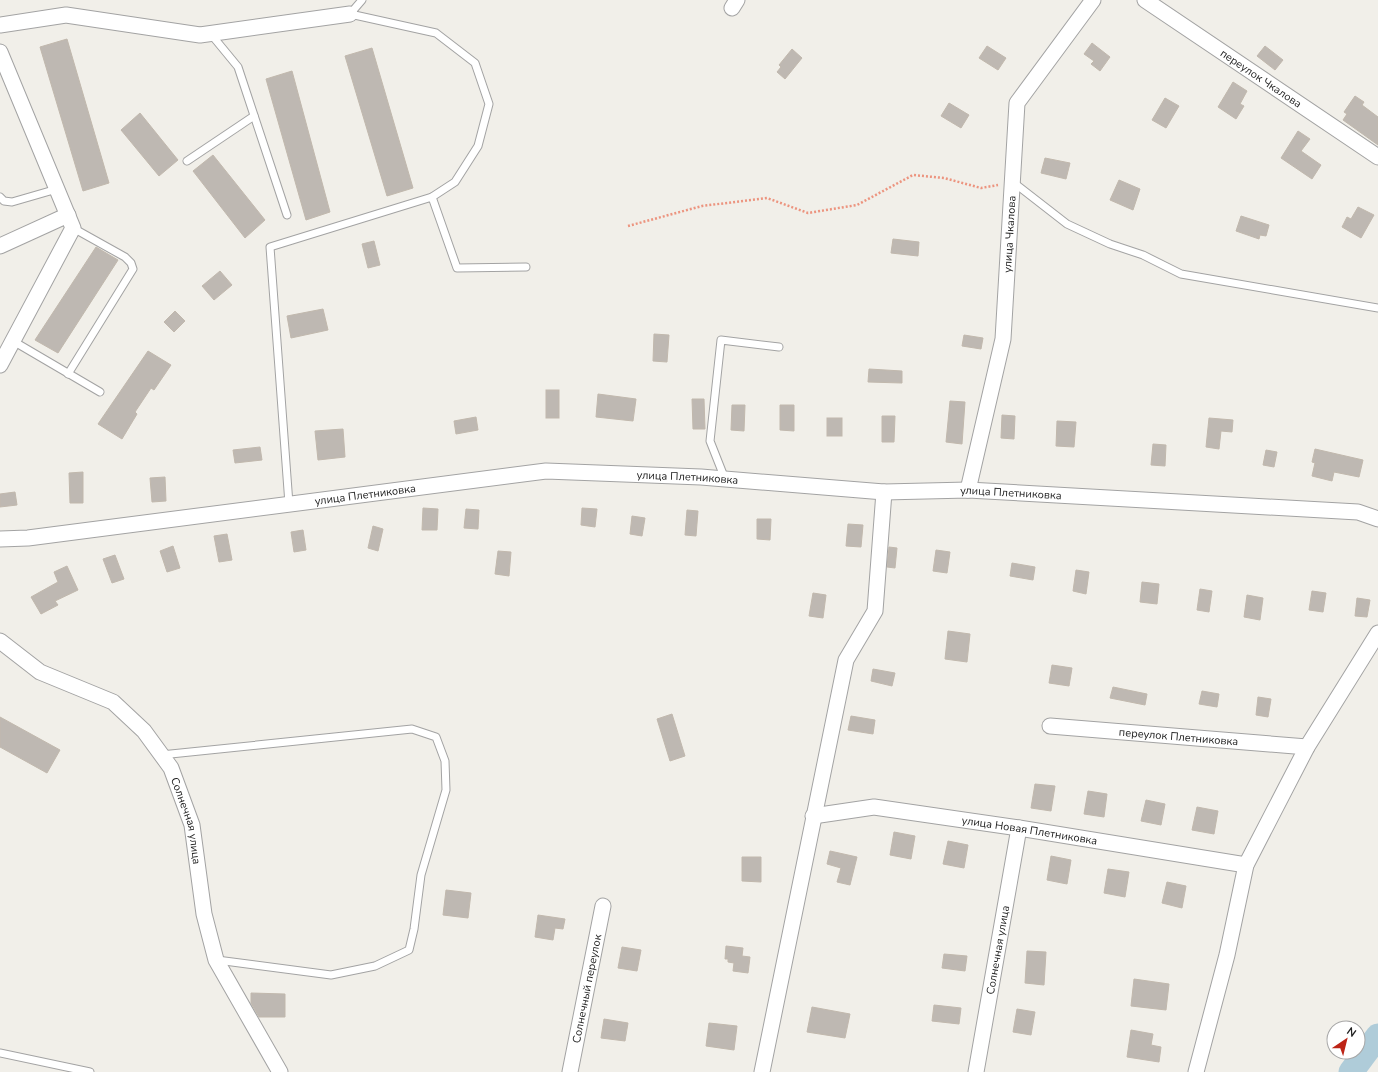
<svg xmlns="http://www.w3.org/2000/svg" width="1378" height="1072" viewBox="0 0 1378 1072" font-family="'Nunito Sans',sans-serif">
<rect width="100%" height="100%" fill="#f1efe9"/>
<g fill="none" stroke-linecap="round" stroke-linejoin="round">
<path stroke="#afccd9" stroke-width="25" d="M 1351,1072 L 1378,1036"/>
</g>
<g fill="#beb8b2" stroke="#c1b8ad">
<path d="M 67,39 L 109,183 L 83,191 L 40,47 Z"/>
<path d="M 1092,43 L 1110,57 L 1100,71 L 1091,64 L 1094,61 L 1084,54 Z"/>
<path d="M 987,46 L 1006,58 L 998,70 L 979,58 Z"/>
<path d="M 1265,46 L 1283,60 L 1275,70 L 1257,56 Z"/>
<path d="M 372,48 L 413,188 L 387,196 L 345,56 Z"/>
<path d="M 792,49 L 802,58 L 785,79 L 777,72 L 781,67 L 779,65 Z"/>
<path d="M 292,71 L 330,212 L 306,220 L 266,79 Z"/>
<path d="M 1233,82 L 1247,91 L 1240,104 L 1244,106 L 1236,119 L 1218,107 Z"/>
<path d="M 1355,96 L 1364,102 L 1362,105 L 1378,117 L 1378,145 L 1343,120 L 1347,114 L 1344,112 Z"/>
<path d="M 1165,98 L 1179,106 L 1166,128 L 1152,120 Z"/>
<path d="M 949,103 L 969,115 L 961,128 L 941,116 Z"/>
<path d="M 140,113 L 178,160 L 159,176 L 121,130 Z"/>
<path d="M 1298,131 L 1310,139 L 1301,151 L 1321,165 L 1312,179 L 1281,158 Z"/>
<path d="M 213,155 L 265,220 L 245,238 L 193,171 Z"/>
<path d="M 1045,158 L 1070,163 L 1066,179 L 1041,173 Z"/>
<path d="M 1119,180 L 1140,189 L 1133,210 L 1110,200 Z"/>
<path d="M 1358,207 L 1374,215 L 1361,238 L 1342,227 L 1347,217 L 1351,219 Z"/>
<path d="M 1241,216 L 1269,225 L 1266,236 L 1260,235 L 1259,239 L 1236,231 Z"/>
<path d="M 893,239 L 919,242 L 918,256 L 891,253 Z"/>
<path d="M 374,241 L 380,265 L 368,268 L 362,244 Z"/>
<path d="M 96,247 L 118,260 L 58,353 L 35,340 Z"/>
<path d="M 220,271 L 232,285 L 214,300 L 202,286 Z"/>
<path d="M 323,309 L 328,330 L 291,338 L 287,316 Z"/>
<path d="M 175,311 L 185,321 L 174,332 L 164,322 Z"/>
<path d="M 654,334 L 669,335 L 667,362 L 653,361 Z"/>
<path d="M 964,335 L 983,338 L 981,349 L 962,346 Z"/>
<path d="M 148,351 L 171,365 L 154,390 L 151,388 L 135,412 L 137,414 L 122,439 L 98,424 Z"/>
<path d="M 869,369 L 902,371 L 902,383 L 868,382 Z"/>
<rect x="546" y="390" width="13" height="28"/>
<path d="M 598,394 L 636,399 L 633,421 L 596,417 Z"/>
<path d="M 692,399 L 704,399 L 705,429 L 693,429 Z"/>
<path d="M 950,401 L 965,402 L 962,444 L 946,442 Z"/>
<path d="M 732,405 L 745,405 L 744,431 L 731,430 Z"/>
<path d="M 780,405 L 794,405 L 794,431 L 780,430 Z"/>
<path d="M 1002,415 L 1015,416 L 1014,439 L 1001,438 Z"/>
<path d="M 882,416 L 895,416 L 894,442 L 882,442 Z"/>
<path d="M 476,417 L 478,430 L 456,434 L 454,421 Z"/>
<rect x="827" y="418" width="15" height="18"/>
<path d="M 1209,418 L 1233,420 L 1232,432 L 1221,431 L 1219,449 L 1206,447 Z"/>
<path d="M 1057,421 L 1076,422 L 1074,447 L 1056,446 Z"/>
<path d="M 343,429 L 345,457 L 318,460 L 315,431 Z"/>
<path d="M 1153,444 L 1166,445 L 1165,466 L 1151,465 Z"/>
<path d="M 260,447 L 262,460 L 235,463 L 233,450 Z"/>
<path d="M 1315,449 L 1363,460 L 1359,477 L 1334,472 L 1332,481 L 1312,476 L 1315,463 L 1312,462 Z"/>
<path d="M 1266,450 L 1277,452 L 1274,467 L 1263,465 Z"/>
<path d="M 83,472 L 83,503 L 70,503 L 69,473 Z"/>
<path d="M 165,477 L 166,501 L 152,502 L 150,478 Z"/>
<path d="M 15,492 L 17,505 L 0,507 L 0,494 Z"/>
<path d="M 423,508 L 438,509 L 437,530 L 422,530 Z"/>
<path d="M 582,508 L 597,509 L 595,527 L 581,525 Z"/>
<path d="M 466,509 L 479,510 L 478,529 L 464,528 Z"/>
<path d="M 687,510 L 698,511 L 696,536 L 685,535 Z"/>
<path d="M 632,516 L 645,518 L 642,536 L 630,534 Z"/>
<path d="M 757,519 L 771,519 L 770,540 L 757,539 Z"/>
<path d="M 848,524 L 863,525 L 861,547 L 846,546 Z"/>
<path d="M 373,526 L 383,529 L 378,551 L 368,548 Z"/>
<path d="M 303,530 L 306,550 L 294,552 L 291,532 Z"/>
<path d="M 227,534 L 232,560 L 219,562 L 214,536 Z"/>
<path d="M 173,546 L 180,568 L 167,572 L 160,551 Z"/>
<path d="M 889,547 L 897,548 L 895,568 L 887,567 Z"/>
<path d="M 936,550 L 950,552 L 947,573 L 933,571 Z"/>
<path d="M 498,551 L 511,552 L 509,576 L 495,574 Z"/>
<path d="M 115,555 L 124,579 L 112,583 L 103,559 Z"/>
<path d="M 1012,563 L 1035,567 L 1033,580 L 1010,576 Z"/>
<path d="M 67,566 L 78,590 L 55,601 L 58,605 L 41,614 L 31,597 L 58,582 L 54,572 Z"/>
<path d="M 1076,570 L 1089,572 L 1086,594 L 1073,591 Z"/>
<path d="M 1142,582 L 1159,584 L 1157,604 L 1140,602 Z"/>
<path d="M 1200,589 L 1212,591 L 1209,612 L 1197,610 Z"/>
<path d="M 1312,591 L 1326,593 L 1323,612 L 1309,610 Z"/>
<path d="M 813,593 L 826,595 L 823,618 L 809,616 Z"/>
<path d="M 1247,595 L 1263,598 L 1260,620 L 1244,617 Z"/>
<path d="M 1357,598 L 1370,600 L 1367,617 L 1355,616 Z"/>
<path d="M 948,631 L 970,634 L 967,662 L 945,659 Z"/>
<path d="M 1052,665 L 1072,668 L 1069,686 L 1049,683 Z"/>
<path d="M 873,669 L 895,673 L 892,686 L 871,681 Z"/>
<path d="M 1113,687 L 1147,694 L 1145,705 L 1110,698 Z"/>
<path d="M 1202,691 L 1219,694 L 1217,707 L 1199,704 Z"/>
<path d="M 1258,697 L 1271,699 L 1268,717 L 1256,715 Z"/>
<path d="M 672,714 L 685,756 L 670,761 L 657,719 Z"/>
<path d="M 851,716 L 875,720 L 873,734 L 848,730 Z"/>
<path d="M 0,717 L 60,750 L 47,773 L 0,747 Z"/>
<path d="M 1035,784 L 1055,786 L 1051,811 L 1031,808 Z"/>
<path d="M 1088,791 L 1107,794 L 1104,817 L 1084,814 Z"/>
<path d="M 1146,800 L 1165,804 L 1161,825 L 1141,821 Z"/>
<path d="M 1197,807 L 1218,811 L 1214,834 L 1192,830 Z"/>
<path d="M 894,832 L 915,836 L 911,859 L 890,855 Z"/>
<path d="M 948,841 L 968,845 L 964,868 L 943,864 Z"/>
<path d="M 830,851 L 857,857 L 850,885 L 837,882 L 841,868 L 827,864 Z"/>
<path d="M 1051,856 L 1071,860 L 1067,884 L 1047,880 Z"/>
<path d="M 742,857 L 761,857 L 761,882 L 742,881 Z"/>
<path d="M 1108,869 L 1129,872 L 1125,897 L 1104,893 Z"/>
<path d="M 1167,882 L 1186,886 L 1182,908 L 1162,903 Z"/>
<path d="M 446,890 L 471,893 L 468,918 L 443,915 Z"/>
<path d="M 538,915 L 565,919 L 563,929 L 555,928 L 553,940 L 535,937 Z"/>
<path d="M 726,946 L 743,948 L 742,956 L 750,957 L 748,973 L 733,971 L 734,963 L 728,962 L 728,959 L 725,959 Z"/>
<path d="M 622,947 L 641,950 L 637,971 L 618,968 Z"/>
<path d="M 1027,951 L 1046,952 L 1044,985 L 1025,983 Z"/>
<path d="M 944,954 L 967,956 L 965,971 L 942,968 Z"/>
<path d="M 1134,979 L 1169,984 L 1166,1010 L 1131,1006 Z"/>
<path d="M 251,993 L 285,994 L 285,1017 L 259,1017 L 251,1003 Z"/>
<path d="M 934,1005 L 961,1008 L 959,1024 L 932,1021 Z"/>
<path d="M 812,1007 L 850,1014 L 845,1038 L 807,1032 Z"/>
<path d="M 1017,1009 L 1035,1012 L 1031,1035 L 1013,1032 Z"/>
<path d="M 604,1019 L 628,1023 L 625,1041 L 601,1038 Z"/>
<path d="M 709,1023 L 737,1026 L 734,1050 L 706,1046 Z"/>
<path d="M 1131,1030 L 1153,1034 L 1151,1045 L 1161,1047 L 1159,1062 L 1127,1057 Z"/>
</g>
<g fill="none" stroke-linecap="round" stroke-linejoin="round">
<defs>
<g id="service">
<path d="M 362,0 L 350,14 L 436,33 L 475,63 L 489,104 L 478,146 L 455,182 L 432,197"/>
<path d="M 210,33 L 238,67 L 287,215"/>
<path d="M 187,161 L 254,116"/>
<path d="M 1013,182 L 1067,224 L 1110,244 L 1143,255 L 1181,274 L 1378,308"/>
<path d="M 0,197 L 4,201 L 12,202 L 57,189"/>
<path d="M 13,341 L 100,392"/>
<path d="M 68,374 L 133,269 L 131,263 L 125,257 L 73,228"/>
<path d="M 725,479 L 710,441 L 721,340 L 779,347"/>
<path d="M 289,504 L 270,247 L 432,197 L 457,268 L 526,267"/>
<path d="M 161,755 L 412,729 L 436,737 L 445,761 L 446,790 L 421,875 L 414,929 L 409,950 L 375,966 L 331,975 L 217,960"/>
<path d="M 0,1053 L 90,1072"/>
</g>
<g id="minor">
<path id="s1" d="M 1145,0 L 1378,157"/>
<path d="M 732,8 L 737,0"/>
<path d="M 0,25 L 66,15 L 200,35 L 350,14"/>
<path d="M 0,52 L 73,228 L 0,365"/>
<path d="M 0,246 L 68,215"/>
<path id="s2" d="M 968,490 L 1003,339 L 1017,103 L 1093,0"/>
<path id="s3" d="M 0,539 L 28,538 L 546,471 L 701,477 L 884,492 L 968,490 L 1358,512 L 1378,519"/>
<path id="s4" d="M 0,641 L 40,672 L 113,702 L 144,731 L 171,768 L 192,825 L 204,914 L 216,960 L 280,1072"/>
<path id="s5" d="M 1050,726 L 1307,747"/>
<path id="s6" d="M 813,816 L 874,807 L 1019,828 L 1246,865"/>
<path id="s7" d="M 570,1072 L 603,906"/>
<path d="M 762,1072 L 846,660 L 875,611 L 884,492"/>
<path id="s8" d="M 976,1072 L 1019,828"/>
<path d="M 1196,1072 L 1227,955 L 1246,865 L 1307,747 L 1378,633"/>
</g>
</defs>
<use href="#service" stroke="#a3a3a3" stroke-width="9"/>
<use href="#minor" stroke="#a3a3a3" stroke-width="17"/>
<path stroke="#ec947f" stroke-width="2.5" stroke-dasharray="2 2" stroke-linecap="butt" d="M 628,226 L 702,206 L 767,198 L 808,213 L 857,205 L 913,175 L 944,178 L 981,188 L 998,185"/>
<use href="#service" stroke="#fff" stroke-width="7"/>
<use href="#minor" stroke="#fff" stroke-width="15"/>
</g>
<g text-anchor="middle" stroke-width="3.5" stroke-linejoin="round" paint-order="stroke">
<g font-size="11" fill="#222" stroke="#fff">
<text dy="4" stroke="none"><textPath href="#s1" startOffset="140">переулок Чкалова</textPath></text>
<text dy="4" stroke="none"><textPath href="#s2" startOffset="260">улица Чкалова</textPath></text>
<text dy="4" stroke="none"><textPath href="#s3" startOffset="692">улица Плетниковка</textPath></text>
<text dy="4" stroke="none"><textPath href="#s3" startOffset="1016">улица Плетниковка</textPath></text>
<text dy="4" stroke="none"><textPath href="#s3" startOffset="368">улица Плетниковка</textPath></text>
<text dy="4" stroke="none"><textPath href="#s5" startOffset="129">переулок Плетниковка</textPath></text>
<text dy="4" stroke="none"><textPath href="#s4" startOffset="273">Солнечная улица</textPath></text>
<text dy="4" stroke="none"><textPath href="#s6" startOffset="219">улица Новая Плетниковка</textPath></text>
<text dy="4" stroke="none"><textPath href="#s8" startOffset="124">Солнечная улица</textPath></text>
<text dy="4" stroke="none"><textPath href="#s7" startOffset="85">Солнечный переулок</textPath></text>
</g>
</g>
<g transform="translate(1346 1040) rotate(35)"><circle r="19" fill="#ffffff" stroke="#a7a7a7"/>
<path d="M0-3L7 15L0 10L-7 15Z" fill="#bd2416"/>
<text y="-6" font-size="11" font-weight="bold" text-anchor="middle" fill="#222222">N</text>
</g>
</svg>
